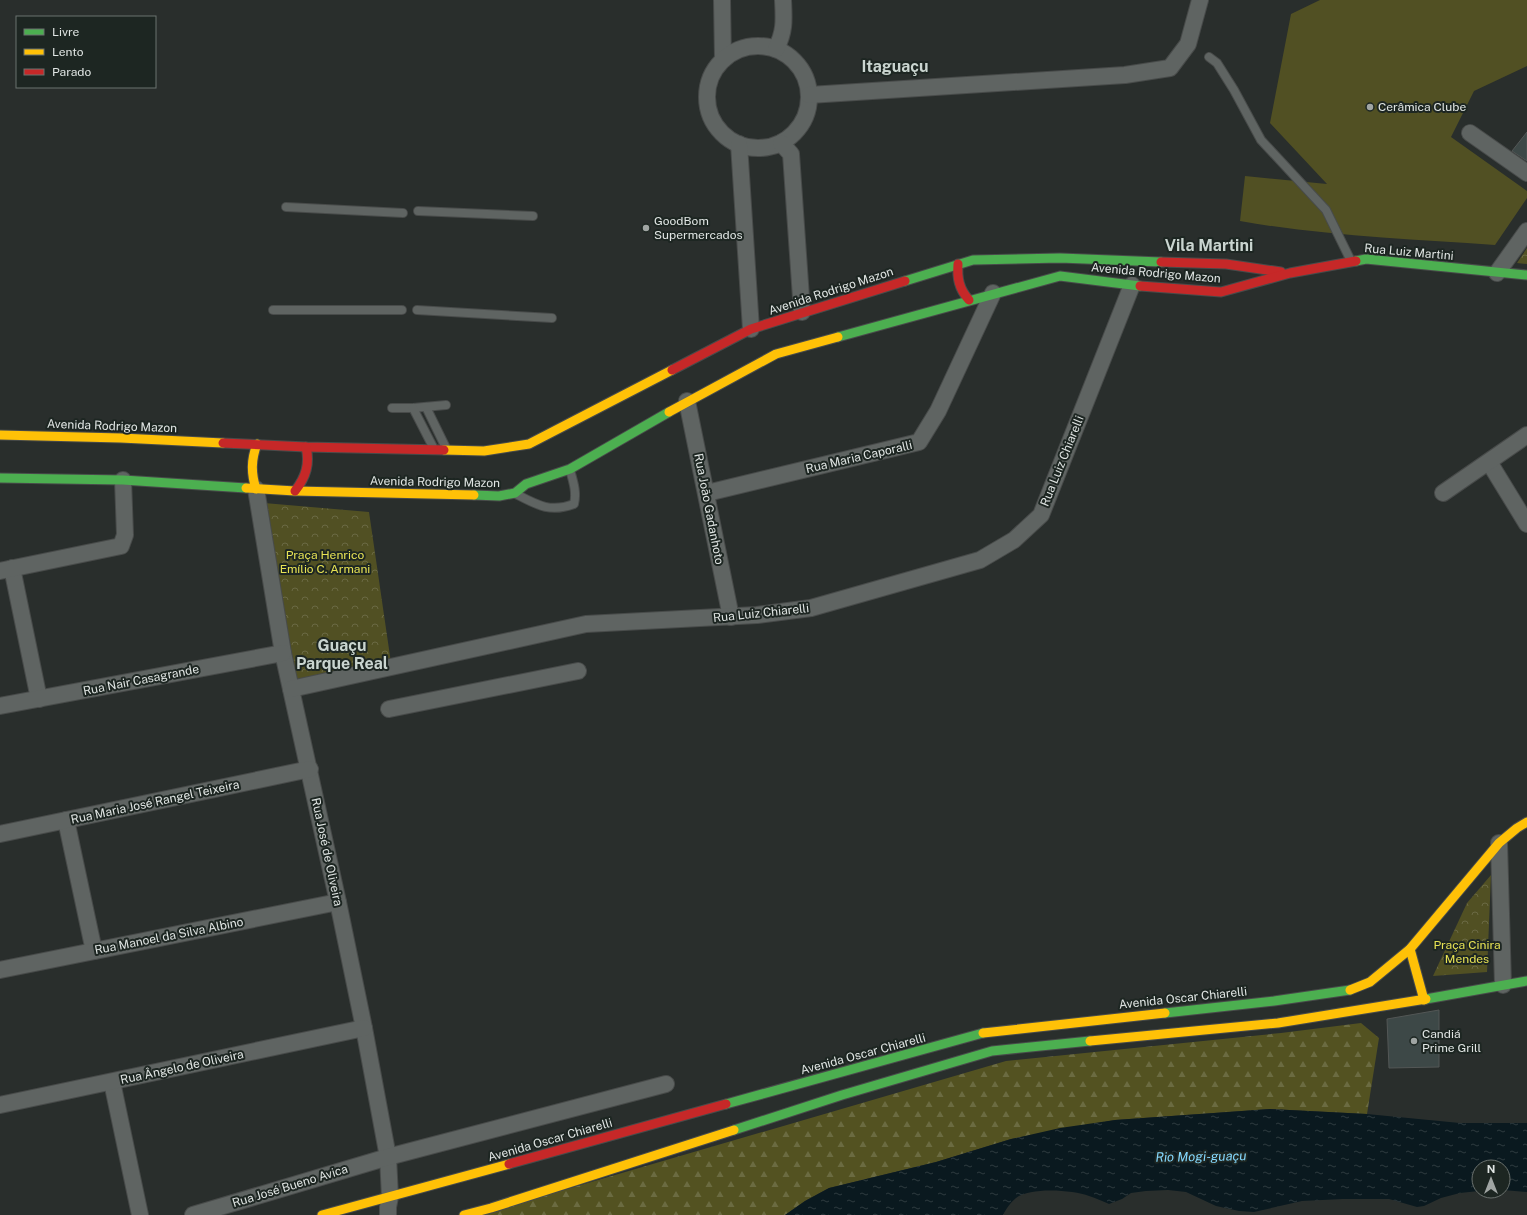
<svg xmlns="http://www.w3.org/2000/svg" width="1527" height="1215" viewBox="0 0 1527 1215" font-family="'Public Sans',sans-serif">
<defs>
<pattern id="forest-firs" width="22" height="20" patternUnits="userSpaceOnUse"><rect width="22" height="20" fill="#535221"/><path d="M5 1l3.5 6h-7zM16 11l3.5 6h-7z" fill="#6b6b41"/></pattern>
<pattern id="park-crowns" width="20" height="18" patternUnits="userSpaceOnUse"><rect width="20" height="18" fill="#515023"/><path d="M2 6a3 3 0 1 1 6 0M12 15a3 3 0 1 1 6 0" fill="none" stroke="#6a6943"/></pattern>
<pattern id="water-ripples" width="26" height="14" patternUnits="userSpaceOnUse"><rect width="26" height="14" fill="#0a191f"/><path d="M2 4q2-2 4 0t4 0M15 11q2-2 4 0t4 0" fill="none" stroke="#2d3a3f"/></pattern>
</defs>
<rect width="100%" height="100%" fill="#292e2c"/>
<path fill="url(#forest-firs)" d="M 1361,1023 L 1379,1038 L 1367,1114 L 1270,1109 L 1115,1120 L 1011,1139 L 936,1162 L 829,1188 L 805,1201 L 785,1215 L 478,1215 L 1006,1061 L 1281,1033 Z"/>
<g fill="url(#park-crowns)">
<path d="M 1527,248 L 1527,264 L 1517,263 Z"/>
<path d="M 264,503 L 369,512 L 391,663 L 295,684 Z"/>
<path d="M 1491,875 L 1487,972 L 1433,976 L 1467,903 Z"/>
</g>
<path fill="#515023" d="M 1320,0 L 1527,0 L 1527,66 L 1474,91 L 1451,137 L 1527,191 L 1527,198 L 1495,245 C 1410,239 1324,236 1240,221 L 1245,176 L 1327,184 L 1270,123 L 1291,14 Z"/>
<path fill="url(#water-ripples)" d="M 1270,1109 L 1367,1114 L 1460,1123 L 1527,1123 L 1527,1192 L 1503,1190 L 1503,1167 L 1479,1167 L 1479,1191 L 1460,1193 L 1441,1198 L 1424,1206 L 1417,1207 L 1389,1199 L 1343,1199 L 1302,1201 L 1254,1212 L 1239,1211 L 1216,1206 L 1186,1192 L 1168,1190 L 1146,1191 L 1131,1193 L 1122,1199 L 1109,1204 C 1102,1201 1096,1198 1089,1196 C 1072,1190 1031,1187 1016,1198 C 1011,1202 1006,1209 1003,1215 L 785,1215 L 805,1201 L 829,1188 L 936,1162 L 1011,1139 L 1060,1128 L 1115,1120 Z"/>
<g fill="#3d4847" stroke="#535756">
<path d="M 1527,132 L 1527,161 L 1512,151 Z"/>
<path d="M 1439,1010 L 1439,1067 L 1389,1068 L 1387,1019 Z"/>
</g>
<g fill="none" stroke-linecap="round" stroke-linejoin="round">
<defs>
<g id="lane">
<path d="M 1209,57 L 1217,63 L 1234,90 L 1261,140 L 1326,210 L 1351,261"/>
<path d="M 286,207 L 403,213"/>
<path d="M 418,211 L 533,216"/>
<path d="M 273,310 L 402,310"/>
<path d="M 417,310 L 552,318"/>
<path d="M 426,407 L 446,448"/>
<path d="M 392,408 L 413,408 L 446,405"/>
<path d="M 413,408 L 433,447"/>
<path d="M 516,494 C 537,505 550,513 574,504 C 577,492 573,481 570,470"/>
</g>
<g id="street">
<path d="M 722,0 L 723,60"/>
<circle cx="758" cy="97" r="51"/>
<path d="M 776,49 C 785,31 784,20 783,0"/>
<path d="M 809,95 L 1125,75 L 1170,68 L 1188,44 L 1200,0"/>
<path d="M 1470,133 L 1527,173"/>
<path d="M 781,143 L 791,154 L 802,312"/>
<path d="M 739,144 L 751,329"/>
<path d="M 1497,273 L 1527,231"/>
<path d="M 687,401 L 731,617"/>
<path d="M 1489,462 L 1527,524"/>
<path d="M 256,489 L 283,653 L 338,902 L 364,1028 L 388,1157 L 390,1197 L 388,1207 L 388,1215"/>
<path d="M 707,493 L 919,442 L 938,411 L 993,293"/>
<path d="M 1443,493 L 1527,435"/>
<path d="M 12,568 L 39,699"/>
<path d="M 0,571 L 121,546 L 125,535 L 123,480"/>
<path d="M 291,689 L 586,624 L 757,615 L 811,608 L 980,560 L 1014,540 L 1041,515 L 1132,285"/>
<path d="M 0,706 L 283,653"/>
<path d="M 389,709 L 578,671"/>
<path d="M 66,820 L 94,951"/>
<path d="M 0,834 L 310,769"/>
<path d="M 1499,843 L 1503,985"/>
<path d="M 0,970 L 338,902"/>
<path d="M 112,1082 L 140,1215"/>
<path d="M 0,1105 L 364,1028"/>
<path d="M 193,1215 L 388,1157 L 666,1084"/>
</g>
<g id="fast">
<path d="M 1356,261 L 1366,259 L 1527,275"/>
<path d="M 905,281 L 973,260 L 1060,258 L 1161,262"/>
<path d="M 838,337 L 1060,276 L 1140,286"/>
<path d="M 0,478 L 123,480 L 246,488"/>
<path d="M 474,495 L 499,496 L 515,493 L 526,484 L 570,469 L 669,412"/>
<path d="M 1426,999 L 1527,981"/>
<path d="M 1165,1013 L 1274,1001 L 1350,990"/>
<path d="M 726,1104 L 983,1033"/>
<path d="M 734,1130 L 842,1095 L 992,1051 L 1090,1041"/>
</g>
<g id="slow">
<path d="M 669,412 L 776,354 L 838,337"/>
<path d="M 0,435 L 121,438 L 223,443"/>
<path d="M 444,450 L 484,451 L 529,444 L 672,370"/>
<path d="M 246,488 L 295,491 L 474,495"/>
<path d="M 256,489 C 251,473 251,460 257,444"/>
<path d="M 1410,949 L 1424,1000"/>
<path d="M 1350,990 L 1370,982 L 1410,949 L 1499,843 L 1517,828 L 1527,822"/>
<path d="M 983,1033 L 1165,1013"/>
<path d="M 1090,1041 L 1278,1023 L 1426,999"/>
<path d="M 322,1215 L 509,1164"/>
<path d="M 464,1215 L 491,1208 L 734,1130"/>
</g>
<g id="jam">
<path d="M 1161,262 L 1226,264 L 1281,272"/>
<path d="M 958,264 C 957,278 959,289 969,300"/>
<path d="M 1140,286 L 1221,292 L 1290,273 L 1356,261"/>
<path d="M 672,370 L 751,329 L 905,281"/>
<path d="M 223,443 L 306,447 L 444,450"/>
<path d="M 295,491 C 306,477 310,464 306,447"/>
<path d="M 509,1164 L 726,1104"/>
</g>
</defs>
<use href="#lane" stroke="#484b4a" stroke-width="10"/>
<use href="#street" stroke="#484b4a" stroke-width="18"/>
<use href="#fast" stroke="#484b4a" stroke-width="11"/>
<use href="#slow" stroke="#484b4a" stroke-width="11"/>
<use href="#jam" stroke="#484b4a" stroke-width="11"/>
<use href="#lane" stroke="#5f6462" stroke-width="8"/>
<use href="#street" stroke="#5f6462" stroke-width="16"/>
<use href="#fast" stroke="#4caf50" stroke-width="9"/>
<use href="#slow" stroke="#ffc107" stroke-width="9"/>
<use href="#jam" stroke="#c62828" stroke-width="9"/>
</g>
<g fill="#a0a5a3" stroke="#1d2622" stroke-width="1.5">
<circle cx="1370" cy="107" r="4"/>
<circle cx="646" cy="228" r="4"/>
<circle cx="1414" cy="1041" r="4"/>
</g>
<g text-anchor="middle" stroke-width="4" stroke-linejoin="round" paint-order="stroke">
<g font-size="12" fill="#e0e5e3" stroke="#1d2622" text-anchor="start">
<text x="1378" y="111">Cerâmica Clube</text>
<text x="654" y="225">GoodBom<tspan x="654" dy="14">Supermercados</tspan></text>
<text x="1422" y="1038">Candiá<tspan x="1422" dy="14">Prime Grill</tspan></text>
</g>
<g font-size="12" fill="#e0e5e3" stroke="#1d2622">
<text transform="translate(1409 252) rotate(5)" y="4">Rua Luiz Martini</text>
<text transform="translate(1156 273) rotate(5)" y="4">Avenida Rodrigo Mazon</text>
<text transform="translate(831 291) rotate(-18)" y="4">Avenida Rodrigo Mazon</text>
<text transform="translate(112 426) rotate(2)" y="4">Avenida Rodrigo Mazon</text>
<text transform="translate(859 457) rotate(-13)" y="4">Rua Maria Caporalli</text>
<text transform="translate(1062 461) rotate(-68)" y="4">Rua Luiz Chiarelli</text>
<text transform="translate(435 482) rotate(1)" y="4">Avenida Rodrigo Mazon</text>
<text transform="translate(709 509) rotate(79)" y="4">Rua João Gadanhoto</text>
<text transform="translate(761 613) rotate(-6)" y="4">Rua Luiz Chiarelli</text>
<text transform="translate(141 680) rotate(-11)" y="4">Rua Nair Casagrande</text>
<text transform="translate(155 802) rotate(-12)" y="4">Rua Maria José Rangel Teixeira</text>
<text transform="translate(327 852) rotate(78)" y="4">Rua José de Oliveira</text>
<text transform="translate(169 936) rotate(-11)" y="4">Rua Manoel da Silva Albino</text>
<text transform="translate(1183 998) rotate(-6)" y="4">Avenida Oscar Chiarelli</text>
<text transform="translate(863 1054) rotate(-15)" y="4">Avenida Oscar Chiarelli</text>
<text transform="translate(182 1067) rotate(-12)" y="4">Rua Ângelo de Oliveira</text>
<text transform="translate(550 1140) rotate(-16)" y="4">Avenida Oscar Chiarelli</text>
<text transform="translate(290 1186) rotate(-17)" y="4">Rua José Bueno Avica</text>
</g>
<g font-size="12" fill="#e7e254" stroke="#1d2622">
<text x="325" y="559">Praça Henrico<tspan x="325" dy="14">Emílio C. Armani</tspan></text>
<text x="1467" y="949">Praça Cinira<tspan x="1467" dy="14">Mendes</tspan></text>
</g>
<g font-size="13" font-style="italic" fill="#85d8fd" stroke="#1d2622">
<text transform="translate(1201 1156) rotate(-1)" y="5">Rio Mogi-guaçu</text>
</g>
<g font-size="16" font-weight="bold" fill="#cad5d0" stroke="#1d2622">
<text x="895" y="72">Itaguaçu</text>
<text x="1209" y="251">Vila Martini</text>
<text x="342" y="651">Guaçu<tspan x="342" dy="18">Parque Real</tspan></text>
</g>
</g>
<rect x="16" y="16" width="140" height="72" fill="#1d2622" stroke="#6b726f"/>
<rect x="24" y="29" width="20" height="6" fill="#4caf50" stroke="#6b726f"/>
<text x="52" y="36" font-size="12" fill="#e0e5e3">Livre</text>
<rect x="24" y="49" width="20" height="6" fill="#ffc107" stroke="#6b726f"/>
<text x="52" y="56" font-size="12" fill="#e0e5e3">Lento</text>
<rect x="24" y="69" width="20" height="6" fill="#c62828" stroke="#6b726f"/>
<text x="52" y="76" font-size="12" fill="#e0e5e3">Parado</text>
<g transform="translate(1491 1179)"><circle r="19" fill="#1d2622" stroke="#6b726f"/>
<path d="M0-3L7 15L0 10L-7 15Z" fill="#a0a5a3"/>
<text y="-6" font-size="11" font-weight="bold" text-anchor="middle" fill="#e0e5e3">N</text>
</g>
</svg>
